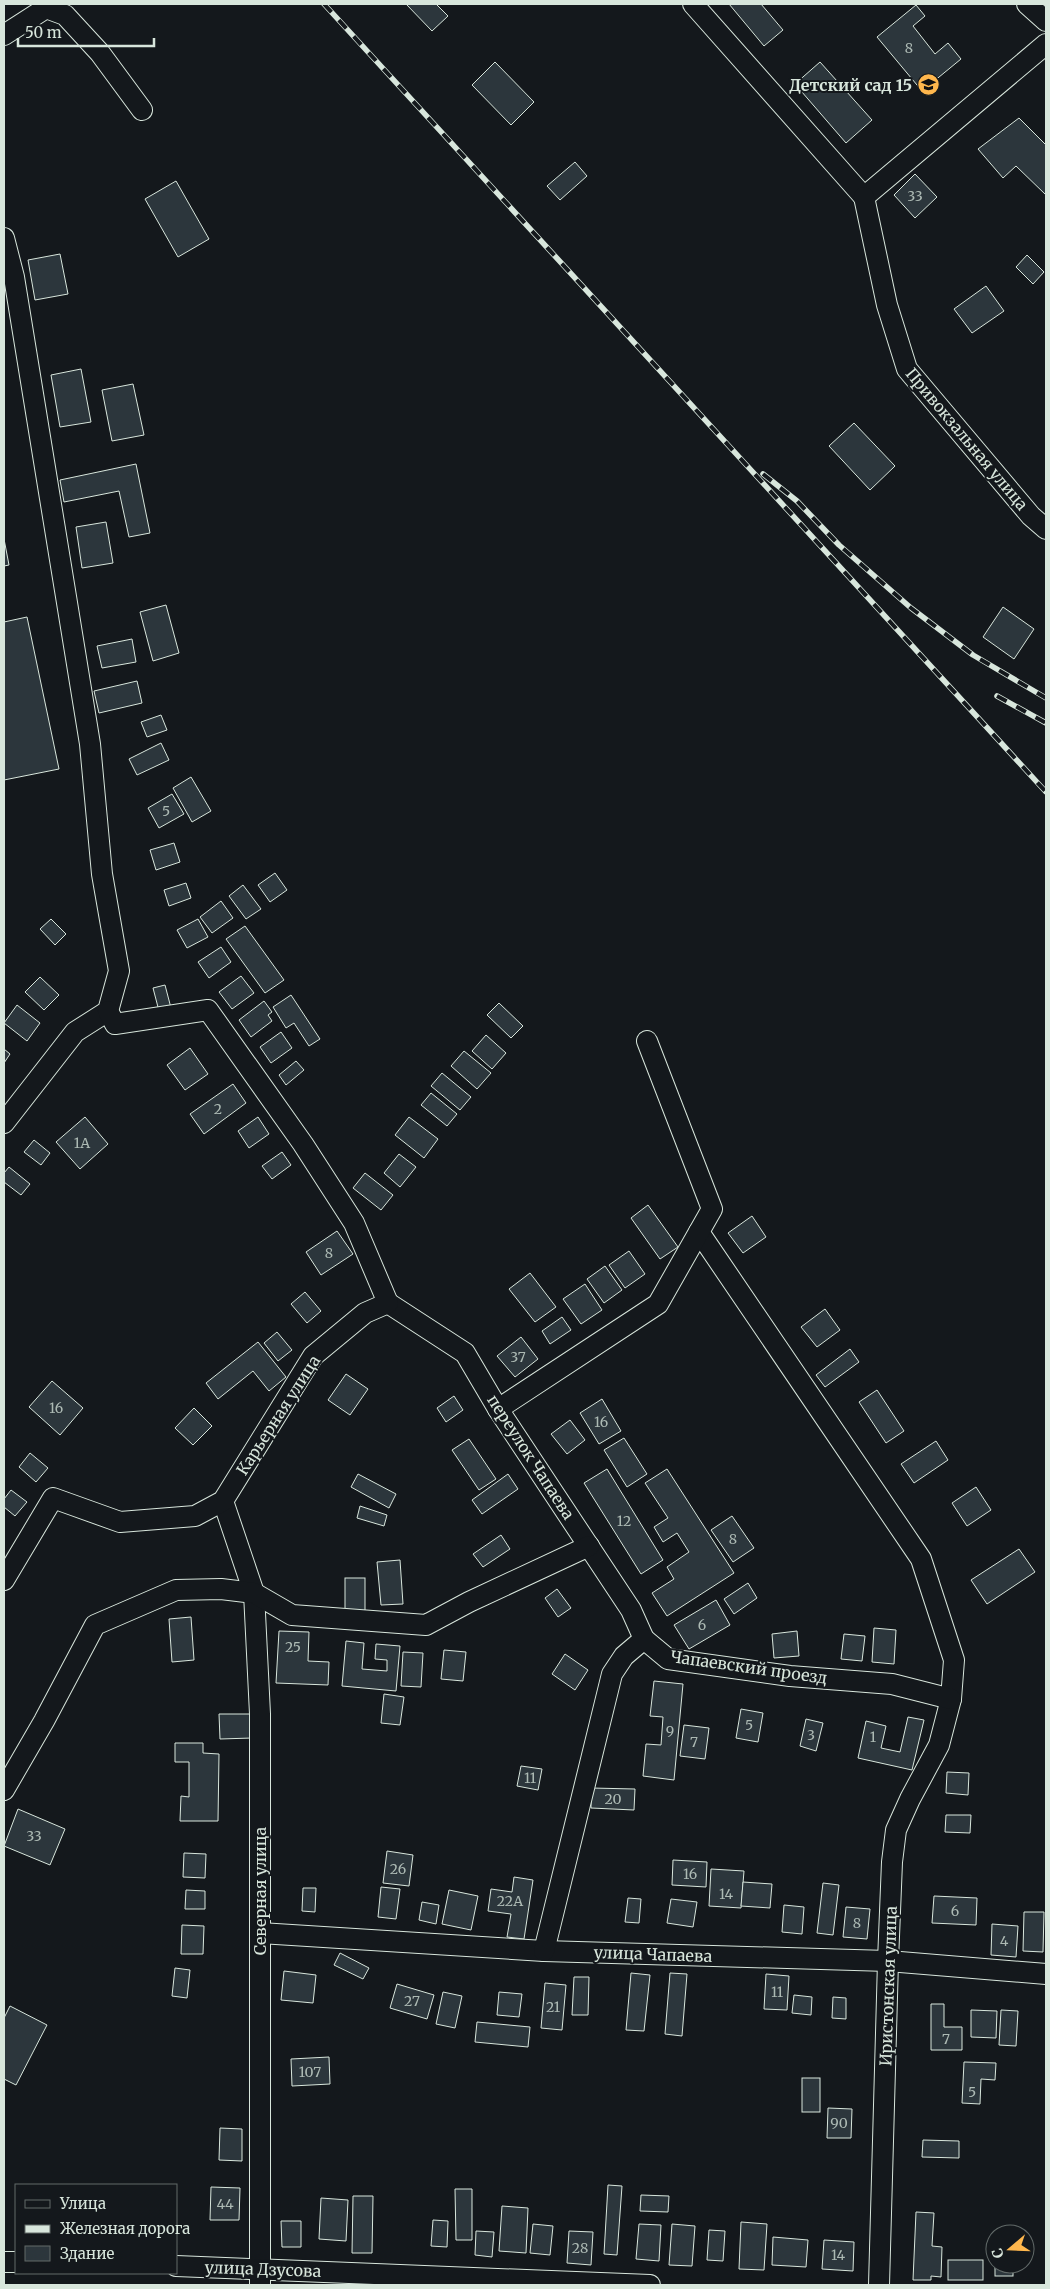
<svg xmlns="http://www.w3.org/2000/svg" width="1050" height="2289" viewBox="0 0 1050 2289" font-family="Merriweather,serif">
<rect width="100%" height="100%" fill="#14181c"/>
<g fill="#2c363c" stroke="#d8e6dc">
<path d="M 406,4 L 436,4 L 448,16 L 432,31 Z"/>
<path d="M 729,4 L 761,4 L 783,30 L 764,46 Z"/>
<path d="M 916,5 L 925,16 L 913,26 L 935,54 L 948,43 L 961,59 L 922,91 L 877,37 Z"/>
<path d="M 495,62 L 534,102 L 511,125 L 472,85 Z"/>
<path d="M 820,62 L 872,120 L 846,143 L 795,84 Z"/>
<path d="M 1019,118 L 1046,145 L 1046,195 L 1016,166 L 1003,178 L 978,149 Z"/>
<path d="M 575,162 L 587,176 L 560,200 L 547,186 Z"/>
<path d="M 915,174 L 937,197 L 915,218 L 894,195 Z"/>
<path d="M 176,181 L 209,239 L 178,257 L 145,199 Z"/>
<path d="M 60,254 L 68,294 L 35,300 L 28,260 Z"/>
<path d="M 1027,255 L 1044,272 L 1033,284 L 1016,267 Z"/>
<path d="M 986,286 L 1004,311 L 972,333 L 954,309 Z"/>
<path d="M 81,369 L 91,422 L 60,427 L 51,375 Z"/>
<path d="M 133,384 L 144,435 L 112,441 L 102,390 Z"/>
<path d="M 854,423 L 895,466 L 870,490 L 829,446 Z"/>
<path d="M 136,464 L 150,533 L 129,537 L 119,491 L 64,502 L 60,480 Z"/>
<path d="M 106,522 L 113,563 L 82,568 L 76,527 Z"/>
<path d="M 4,539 L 9,565 L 4,566 Z"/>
<path d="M 166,605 L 179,653 L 153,661 L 140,612 Z"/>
<path d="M 1003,607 L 1034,629 L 1014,659 L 983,637 Z"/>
<path d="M 27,617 L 59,769 L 4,780 L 4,622 Z"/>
<path d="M 132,639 L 136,662 L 102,668 L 97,646 Z"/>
<path d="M 137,681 L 142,703 L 99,713 L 94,691 Z"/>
<path d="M 161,715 L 167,730 L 147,737 L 141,722 Z"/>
<path d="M 161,743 L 169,760 L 137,775 L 129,759 Z"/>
<path d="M 191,777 L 211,811 L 192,822 L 173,788 Z"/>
<path d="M 172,794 L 184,814 L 159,828 L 148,808 Z"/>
<path d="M 174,843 L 180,862 L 156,870 L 150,850 Z"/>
<path d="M 275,873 L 287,890 L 270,902 L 258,885 Z"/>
<path d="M 186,883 L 191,898 L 169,906 L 164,890 Z"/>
<path d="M 243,885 L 261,909 L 246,919 L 229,896 Z"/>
<path d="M 221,901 L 233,918 L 212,933 L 200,917 Z"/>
<path d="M 51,919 L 66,934 L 55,945 L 40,929 Z"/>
<path d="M 198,919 L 208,937 L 187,948 L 177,930 Z"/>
<path d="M 245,926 L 284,980 L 265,993 L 226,939 Z"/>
<path d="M 221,947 L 231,962 L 209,978 L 198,962 Z"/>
<path d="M 241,976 L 254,993 L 232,1009 L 219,992 Z"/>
<path d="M 40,977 L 59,995 L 44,1010 L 25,992 Z"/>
<path d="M 165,985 L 171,1008 L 159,1011 L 153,988 Z"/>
<path d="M 291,995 L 320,1039 L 309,1046 L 294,1023 L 286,1028 L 273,1007 Z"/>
<path d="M 264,1001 L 272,1012 L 268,1015 L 272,1021 L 251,1037 L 239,1020 Z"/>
<path d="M 499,1003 L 523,1026 L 511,1038 L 487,1015 Z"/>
<path d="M 17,1005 L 40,1023 L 27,1041 L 4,1023 Z"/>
<path d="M 281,1032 L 292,1048 L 271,1063 L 260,1047 Z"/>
<path d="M 486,1035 L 506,1053 L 492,1069 L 472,1051 Z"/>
<path d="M 190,1048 L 208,1074 L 185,1090 L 167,1065 Z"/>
<path d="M 4,1049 L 10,1054 L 4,1063 Z"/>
<path d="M 464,1051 L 491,1073 L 477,1089 L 451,1066 Z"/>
<path d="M 296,1061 L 304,1070 L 286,1085 L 279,1075 Z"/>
<path d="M 442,1073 L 471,1097 L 460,1110 L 431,1086 Z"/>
<path d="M 233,1084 L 246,1103 L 204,1134 L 190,1114 Z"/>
<path d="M 431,1093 L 457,1114 L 447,1126 L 421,1105 Z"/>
<path d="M 85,1117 L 108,1144 L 80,1169 L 56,1142 Z"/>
<path d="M 258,1117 L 269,1134 L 249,1148 L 238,1131 Z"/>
<path d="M 409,1117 L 438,1139 L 424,1158 L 395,1135 Z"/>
<path d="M 34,1140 L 50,1153 L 41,1165 L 24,1152 Z"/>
<path d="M 282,1152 L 291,1165 L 272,1179 L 262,1166 Z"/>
<path d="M 399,1154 L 416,1167 L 400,1187 L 384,1173 Z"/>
<path d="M 9,1167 L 30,1184 L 21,1195 L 4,1182 L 4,1173 Z"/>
<path d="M 365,1173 L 393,1195 L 381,1210 L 353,1188 Z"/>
<path d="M 648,1205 L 678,1247 L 660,1259 L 631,1218 Z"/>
<path d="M 752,1216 L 766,1237 L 743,1253 L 728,1233 Z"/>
<path d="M 337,1231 L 353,1254 L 321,1275 L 306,1252 Z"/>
<path d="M 629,1251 L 645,1274 L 625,1288 L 609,1265 Z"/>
<path d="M 605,1266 L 622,1290 L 604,1303 L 587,1279 Z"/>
<path d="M 530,1273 L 556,1307 L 535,1322 L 509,1289 Z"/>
<path d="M 585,1284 L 602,1310 L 581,1324 L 563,1299 Z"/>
<path d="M 305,1292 L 321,1311 L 307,1323 L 291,1304 Z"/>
<path d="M 825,1309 L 840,1330 L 817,1347 L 801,1327 Z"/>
<path d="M 562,1317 L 571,1330 L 550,1344 L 542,1331 Z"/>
<path d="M 277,1332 L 292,1350 L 278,1361 L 264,1343 Z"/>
<path d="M 521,1337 L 538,1359 L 515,1377 L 497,1356 Z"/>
<path d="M 258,1342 L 286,1377 L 269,1391 L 253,1371 L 218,1399 L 206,1383 Z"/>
<path d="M 850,1349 L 859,1362 L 825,1387 L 816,1375 Z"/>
<path d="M 346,1374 L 368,1389 L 350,1415 L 328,1400 Z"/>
<path d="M 52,1381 L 83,1408 L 60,1435 L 29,1407 Z"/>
<path d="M 877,1390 L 904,1431 L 886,1443 L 859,1402 Z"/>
<path d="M 454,1396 L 463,1410 L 446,1422 L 437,1408 Z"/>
<path d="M 602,1399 L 621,1431 L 599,1444 L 580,1413 Z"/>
<path d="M 194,1408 L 212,1426 L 193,1445 L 175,1428 Z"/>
<path d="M 570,1420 L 585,1440 L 567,1454 L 551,1434 Z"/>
<path d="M 624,1438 L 647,1474 L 627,1487 L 604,1450 Z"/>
<path d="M 469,1439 L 496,1479 L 479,1490 L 452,1450 Z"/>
<path d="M 936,1441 L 948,1460 L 914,1483 L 901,1464 Z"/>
<path d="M 30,1453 L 48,1468 L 36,1482 L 19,1467 Z"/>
<path d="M 607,1469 L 663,1560 L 641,1574 L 584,1483 Z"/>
<path d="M 667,1469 L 734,1573 L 667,1616 L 652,1593 L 674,1579 L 667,1567 L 689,1552 L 677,1533 L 663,1542 L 654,1527 L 668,1518 L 645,1483 Z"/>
<path d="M 358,1474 L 396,1494 L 389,1508 L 351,1487 Z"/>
<path d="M 508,1474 L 518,1489 L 482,1514 L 472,1500 Z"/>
<path d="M 976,1487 L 991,1510 L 967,1526 L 952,1503 Z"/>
<path d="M 11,1490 L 27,1502 L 15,1516 L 4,1507 L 4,1499 Z"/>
<path d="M 360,1506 L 387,1515 L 384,1526 L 357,1518 Z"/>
<path d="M 732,1516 L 754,1548 L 733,1562 L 711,1530 Z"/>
<path d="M 501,1535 L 510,1549 L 483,1567 L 473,1554 Z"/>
<path d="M 1019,1549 L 1035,1572 L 987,1604 L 971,1580 Z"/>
<path d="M 400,1560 L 403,1604 L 381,1605 L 377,1562 Z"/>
<rect x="345" y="1578" width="20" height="33"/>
<path d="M 748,1583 L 757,1598 L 734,1614 L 724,1599 Z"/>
<path d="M 557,1589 L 571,1608 L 558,1617 L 545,1598 Z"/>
<path d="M 716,1600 L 730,1625 L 689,1649 L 674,1625 Z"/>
<path d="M 191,1617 L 194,1660 L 172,1662 L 169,1619 Z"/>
<path d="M 874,1628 L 896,1630 L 894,1664 L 872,1662 Z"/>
<path d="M 279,1631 L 309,1632 L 308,1661 L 329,1662 L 328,1685 L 276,1683 Z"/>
<path d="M 797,1631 L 799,1656 L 774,1658 L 772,1634 Z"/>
<path d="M 844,1634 L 865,1636 L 862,1661 L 841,1659 Z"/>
<path d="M 346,1641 L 364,1643 L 362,1669 L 387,1671 L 387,1660 L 375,1659 L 376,1644 L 400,1646 L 396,1691 L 342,1686 Z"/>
<path d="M 444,1650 L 466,1652 L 463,1681 L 441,1679 Z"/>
<path d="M 403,1652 L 423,1653 L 421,1687 L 401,1686 Z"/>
<path d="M 565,1654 L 588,1670 L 575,1690 L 552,1674 Z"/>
<path d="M 654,1681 L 683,1684 L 674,1780 L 643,1776 L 646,1744 L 661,1745 L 663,1717 L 650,1716 Z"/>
<path d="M 384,1694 L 404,1697 L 400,1725 L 381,1723 Z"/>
<path d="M 741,1709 L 763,1713 L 758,1742 L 736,1738 Z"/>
<path d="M 219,1714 L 252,1714 L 252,1738 L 220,1739 Z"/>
<path d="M 908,1717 L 924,1720 L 912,1770 L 858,1758 L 866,1721 L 886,1726 L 881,1748 L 900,1752 Z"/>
<path d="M 806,1719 L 823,1723 L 816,1751 L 800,1746 Z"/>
<path d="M 684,1725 L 709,1728 L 705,1759 L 680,1756 Z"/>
<path d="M 175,1743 L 203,1743 L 203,1753 L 219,1754 L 218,1821 L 180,1821 L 181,1796 L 189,1797 L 189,1762 L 175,1762 Z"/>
<path d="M 521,1766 L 542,1769 L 538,1790 L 517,1786 Z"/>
<path d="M 947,1772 L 969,1773 L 968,1795 L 946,1793 Z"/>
<path d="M 591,1788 L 635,1789 L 634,1810 L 591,1808 Z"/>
<path d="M 18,1809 L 65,1829 L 50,1865 L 4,1846 Z"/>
<path d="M 946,1815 L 971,1815 L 970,1833 L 945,1832 Z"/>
<path d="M 387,1851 L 413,1855 L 409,1886 L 383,1883 Z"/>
<path d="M 184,1853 L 206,1854 L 205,1878 L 183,1877 Z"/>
<path d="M 673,1860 L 707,1862 L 706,1887 L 672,1885 Z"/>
<path d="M 711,1869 L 744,1871 L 741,1908 L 709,1906 Z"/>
<path d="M 514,1877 L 533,1880 L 524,1939 L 507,1937 L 511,1914 L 488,1911 L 491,1889 L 512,1892 Z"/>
<path d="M 743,1882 L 772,1884 L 770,1908 L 741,1906 Z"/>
<path d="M 823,1883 L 839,1885 L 833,1935 L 817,1933 Z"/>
<path d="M 381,1887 L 400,1889 L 396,1919 L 378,1917 Z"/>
<path d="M 303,1888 L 316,1888 L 315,1912 L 302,1911 Z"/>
<path d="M 186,1890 L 205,1891 L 205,1909 L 185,1909 Z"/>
<path d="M 449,1890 L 478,1896 L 471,1930 L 442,1924 Z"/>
<path d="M 934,1896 L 977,1898 L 976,1925 L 932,1923 Z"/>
<path d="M 628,1898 L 641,1899 L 639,1923 L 625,1922 Z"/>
<path d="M 671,1899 L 697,1902 L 693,1927 L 667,1923 Z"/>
<path d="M 422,1902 L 439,1905 L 436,1924 L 419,1920 Z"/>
<path d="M 784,1905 L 804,1907 L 802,1934 L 782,1932 Z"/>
<path d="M 846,1907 L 870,1909 L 867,1939 L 843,1937 Z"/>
<path d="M 1024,1912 L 1044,1912 L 1043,1952 L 1023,1951 Z"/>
<path d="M 992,1924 L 1018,1926 L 1016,1957 L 991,1955 Z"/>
<path d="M 182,1925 L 204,1926 L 203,1954 L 181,1954 Z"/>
<path d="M 340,1953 L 369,1968 L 363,1979 L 334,1965 Z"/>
<path d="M 175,1968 L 190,1970 L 187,1998 L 172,1996 Z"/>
<path d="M 284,1971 L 316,1975 L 313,2003 L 281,2000 Z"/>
<path d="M 631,1973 L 650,1975 L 644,2031 L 626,2030 Z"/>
<path d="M 670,1973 L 687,1974 L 682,2036 L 665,2034 Z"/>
<path d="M 766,1974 L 789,1976 L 787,2010 L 764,2009 Z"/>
<path d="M 574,1977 L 589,1977 L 588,2015 L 572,2015 Z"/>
<path d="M 545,1983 L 566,1985 L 562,2030 L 541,2028 Z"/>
<path d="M 397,1984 L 434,1995 L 427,2019 L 390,2008 Z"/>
<path d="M 443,1992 L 462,1996 L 455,2028 L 436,2024 Z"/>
<path d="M 499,1992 L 522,1994 L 519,2017 L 497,2015 Z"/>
<path d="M 794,1995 L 812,1997 L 811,2015 L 792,2013 Z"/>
<path d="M 833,1997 L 846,1998 L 846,2019 L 832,2018 Z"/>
<path d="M 931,2004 L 944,2004 L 944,2027 L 962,2027 L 962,2050 L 931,2050 Z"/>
<path d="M 10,2006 L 47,2025 L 16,2085 L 4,2079 L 4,2018 Z"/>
<path d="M 971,2010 L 997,2011 L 996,2038 L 971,2037 Z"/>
<path d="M 1001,2010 L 1018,2011 L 1016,2046 L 999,2045 Z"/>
<path d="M 477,2022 L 530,2027 L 528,2047 L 475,2042 Z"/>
<path d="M 329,2057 L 330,2084 L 292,2086 L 291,2059 Z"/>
<path d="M 964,2062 L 996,2063 L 995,2080 L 981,2079 L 980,2104 L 962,2103 Z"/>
<rect x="802" y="2078" width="18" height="34"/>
<path d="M 828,2108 L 852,2109 L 851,2138 L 827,2138 Z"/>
<path d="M 220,2128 L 242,2129 L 242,2161 L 219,2160 Z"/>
<path d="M 923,2140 L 959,2141 L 959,2158 L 922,2157 Z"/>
<path d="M 608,2185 L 622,2186 L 617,2255 L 604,2254 Z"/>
<path d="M 211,2187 L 240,2188 L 239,2220 L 210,2220 Z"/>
<path d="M 455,2189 L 472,2189 L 472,2240 L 456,2240 Z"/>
<path d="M 641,2195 L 669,2196 L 668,2212 L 640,2211 Z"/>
<path d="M 353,2196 L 373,2196 L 372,2253 L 352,2253 Z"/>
<path d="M 321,2198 L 348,2200 L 346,2241 L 319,2239 Z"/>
<path d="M 502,2206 L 528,2208 L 526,2253 L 499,2251 Z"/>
<path d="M 916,2212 L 934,2213 L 932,2246 L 942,2247 L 941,2277 L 931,2276 L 931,2280 L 913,2280 Z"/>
<path d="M 433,2220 L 448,2221 L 447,2247 L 431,2246 Z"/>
<path d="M 281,2221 L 301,2221 L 301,2247 L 282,2247 Z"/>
<path d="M 741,2222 L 767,2224 L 764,2270 L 739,2269 Z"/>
<path d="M 533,2224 L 553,2226 L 550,2255 L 530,2253 Z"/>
<path d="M 639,2224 L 661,2225 L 659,2261 L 636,2259 Z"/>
<path d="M 672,2224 L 695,2226 L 692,2266 L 669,2265 Z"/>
<path d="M 709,2230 L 725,2231 L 723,2261 L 707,2260 Z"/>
<path d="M 476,2231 L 494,2232 L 492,2257 L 475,2255 Z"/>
<path d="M 569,2231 L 593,2232 L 591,2265 L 567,2263 Z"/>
<path d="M 773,2237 L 808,2240 L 806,2267 L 772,2265 Z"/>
<path d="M 824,2240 L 854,2242 L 853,2271 L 822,2269 Z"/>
<rect x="948" y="2260" width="35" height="20"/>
<rect x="995" y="2264" width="18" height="12"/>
</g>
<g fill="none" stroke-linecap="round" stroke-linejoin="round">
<defs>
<g id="minor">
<path d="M 693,4 L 864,197 L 1046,44"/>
<path d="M 1027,4 L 1046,21"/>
<path d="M 4,35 L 46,8 L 65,15 L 100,53 L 142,110"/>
<path d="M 864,197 L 887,305 L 907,369 L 1031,516 L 1046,529"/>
<path d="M 4,238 L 14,277 L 90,744 L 102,874 L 119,971 L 108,1011 L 75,1032 L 4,1123"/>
<path d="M 699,1232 L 921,1559 L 954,1660 L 951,1699 L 939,1745 L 910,1799 L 896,1830 L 892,1862 L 888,1961 L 879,2285"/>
<path d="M 388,1303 L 465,1353 L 498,1409 L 631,1610 L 644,1639"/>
<path d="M 498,1409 L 658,1304 L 712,1209 L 647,1041"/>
<path d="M 223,1501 L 254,1593 L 260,1714 L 260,2285"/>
<path d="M 4,1580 L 53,1498 L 120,1522 L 195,1516 L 223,1501 L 313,1356 L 365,1313 L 388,1303 L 354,1223 L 303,1144 L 208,1010 L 115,1024 L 108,1011"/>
<path d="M 4,1790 L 44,1721 L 95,1625 L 176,1590 L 221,1589 L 254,1593 L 292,1615 L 426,1625 L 469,1602 L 589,1546"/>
<path d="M 260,1933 L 544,1951 L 888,1961 L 1046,1974"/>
<path d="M 544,1951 L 612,1674 L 624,1656 L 644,1639 L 668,1659 L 790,1676 L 892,1684 L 951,1699"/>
<path d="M 4,2262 L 16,2262"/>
<path d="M 176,2266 L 650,2285"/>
</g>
</defs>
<use href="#minor" stroke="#d8e6dc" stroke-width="22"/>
<use href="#minor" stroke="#14181c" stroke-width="20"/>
<defs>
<g id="rail">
<path d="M 324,4 L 1046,792"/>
<path d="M 763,474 L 797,501 L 839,545 L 911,608 L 973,655 L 1046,698"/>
<path d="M 997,696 L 1046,723"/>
</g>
</defs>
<use href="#rail" stroke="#d8e6dc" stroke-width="5.5"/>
<use href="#rail" stroke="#14181c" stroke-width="4" stroke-dasharray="11" stroke-linecap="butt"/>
</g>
<defs>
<symbol id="school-disc" viewBox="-11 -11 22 22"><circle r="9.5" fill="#ffb74d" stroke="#14181c"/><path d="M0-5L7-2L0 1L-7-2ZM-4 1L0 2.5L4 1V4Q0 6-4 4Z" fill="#111"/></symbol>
</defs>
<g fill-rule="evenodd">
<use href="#school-disc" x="916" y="72" width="25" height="25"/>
</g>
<g text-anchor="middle" stroke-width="4" stroke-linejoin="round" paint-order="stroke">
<g font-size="14" fill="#adbab4">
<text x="909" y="53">8</text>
<text x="915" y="201">33</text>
<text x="166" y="816">5</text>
<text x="218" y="1114">2</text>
<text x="82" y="1148">1А</text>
<text x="329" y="1258">8</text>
<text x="518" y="1362">37</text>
<text x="56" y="1413">16</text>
<text x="601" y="1427">16</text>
<text x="624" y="1526">12</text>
<text x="733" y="1544">8</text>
<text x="702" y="1630">6</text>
<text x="293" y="1652">25</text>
<text x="749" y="1730">5</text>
<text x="670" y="1736">9</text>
<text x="811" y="1740">3</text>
<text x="873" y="1742">1</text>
<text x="694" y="1747">7</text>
<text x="530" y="1783">11</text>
<text x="613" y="1804">20</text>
<text x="34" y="1841">33</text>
<text x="398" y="1874">26</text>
<text x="690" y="1879">16</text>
<text x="726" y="1899">14</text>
<text x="510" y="1906">22А</text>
<text x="955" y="1916">6</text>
<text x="857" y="1928">8</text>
<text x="1004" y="1946">4</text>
<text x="777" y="1997">11</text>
<text x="412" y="2006">27</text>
<text x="553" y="2012">21</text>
<text x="946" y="2044">7</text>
<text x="310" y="2077">107</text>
<text x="972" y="2097">5</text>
<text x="839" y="2128">90</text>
<text x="225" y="2209">44</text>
<text x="580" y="2253">28</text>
<text x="838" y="2260">14</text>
</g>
<g font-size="16" font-weight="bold" fill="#d8e6dc" stroke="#14181c" text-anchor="end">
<text x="912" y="91">Детский сад 15</text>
</g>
<g font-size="16" fill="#d8e6dc" stroke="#14181c">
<text transform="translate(967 439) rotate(50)" y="6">Привокзальная улица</text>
<text transform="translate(278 1415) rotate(-57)" y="6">Карьерная улица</text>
<text transform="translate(531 1457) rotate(57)" y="6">переулок Чапаева</text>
<text transform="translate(749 1667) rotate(8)" y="6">Чапаевский проезд</text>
<text transform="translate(260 1891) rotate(-90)" y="6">Северная улица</text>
<text transform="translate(653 1954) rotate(2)" y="6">улица Чапаева</text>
<text transform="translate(888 1986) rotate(-88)" y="6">Иристонская улица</text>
<text transform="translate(263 2269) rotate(2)" y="6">улица Дзусова</text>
</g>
</g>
<rect width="1050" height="2289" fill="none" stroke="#d8e6dc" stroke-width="10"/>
<rect x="15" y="2184" width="162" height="90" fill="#14181c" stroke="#626a69"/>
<rect x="25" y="2200" width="25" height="8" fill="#14181c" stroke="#626a69"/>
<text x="60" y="2209" font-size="15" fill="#d8e6dc">Улица</text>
<rect x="25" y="2225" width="25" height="8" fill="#d8e6dc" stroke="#626a69"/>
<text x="60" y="2234" font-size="15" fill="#d8e6dc">Железная дорога</text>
<rect x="25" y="2246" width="25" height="15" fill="#2c363c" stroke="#626a69"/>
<text x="60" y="2259" font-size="15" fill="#d8e6dc">Здание</text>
<g transform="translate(1010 2249) rotate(251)"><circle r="24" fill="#14181c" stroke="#626a69"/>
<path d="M0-4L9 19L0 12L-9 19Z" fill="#ffb74d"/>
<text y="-8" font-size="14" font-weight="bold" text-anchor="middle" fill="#d8e6dc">С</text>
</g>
<path d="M18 38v8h136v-8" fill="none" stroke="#d8e6dc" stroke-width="2.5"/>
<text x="25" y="38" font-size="15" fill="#d8e6dc" stroke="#14181c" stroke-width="4" paint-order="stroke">50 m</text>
</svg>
